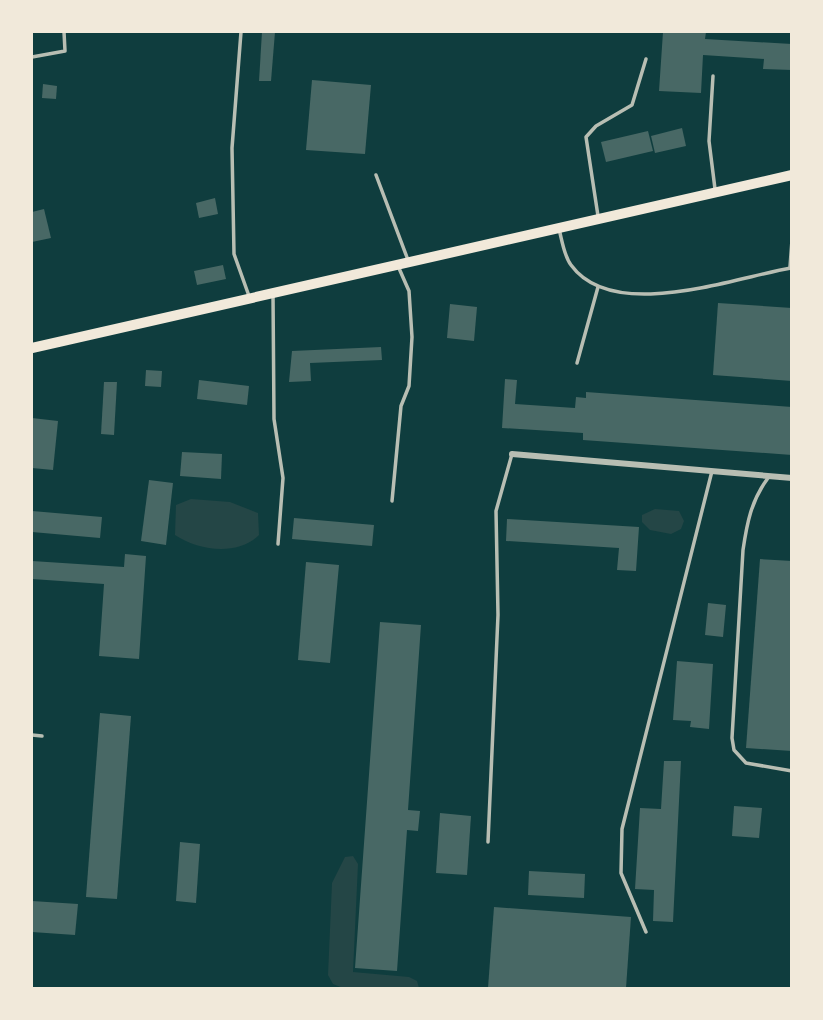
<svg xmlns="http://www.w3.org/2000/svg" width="823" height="1020" viewBox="0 0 823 1020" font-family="'Alegreya Sans',sans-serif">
<rect width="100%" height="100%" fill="#0f3d3e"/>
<g fill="#244646">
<path d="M 191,499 L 230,502 L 258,513 L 259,535 C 238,556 199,551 175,535 L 176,505 Z"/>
<path d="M 655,509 L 679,511 L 684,521 L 681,529 L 671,534 L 650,530 L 642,522 L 642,515 Z"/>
<path d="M 353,856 L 358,864 L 353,972 L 409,977 L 417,981 L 419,988 L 343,988 L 333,984 L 328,975 L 332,883 L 345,857 Z"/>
</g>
<g fill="#486865">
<path d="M 262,32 L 275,32 L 271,81 L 259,81 Z"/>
<path d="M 663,32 L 706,32 L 705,39 L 792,44 L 792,70 L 763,69 L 764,59 L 703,55 L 701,93 L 659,91 Z"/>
<path d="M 312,80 L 371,85 L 365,154 L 306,150 Z"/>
<path d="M 43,84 L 57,86 L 56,99 L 42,98 Z"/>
<path d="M 682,128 L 686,146 L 655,153 L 651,136 Z"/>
<path d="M 648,131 L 653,151 L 606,162 L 601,142 Z"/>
<path d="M 215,198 L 218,214 L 199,218 L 196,203 Z"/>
<path d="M 44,209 L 51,238 L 32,242 L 32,212 Z"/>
<path d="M 223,265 L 226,279 L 197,285 L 194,271 Z"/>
<path d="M 718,303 L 792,308 L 792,381 L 713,375 Z"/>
<path d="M 450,304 L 477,307 L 474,341 L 447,338 Z"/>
<path d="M 381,347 L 382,360 L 310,363 L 311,381 L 289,382 L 292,351 Z"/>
<path d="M 146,370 L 162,371 L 161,387 L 145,386 Z"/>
<path d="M 505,379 L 517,380 L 515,404 L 575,408 L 576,397 L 586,398 L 586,392 L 792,407 L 792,455 L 583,440 L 583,433 L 502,428 Z"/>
<path d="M 199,380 L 249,386 L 247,405 L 197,399 Z"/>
<path d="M 104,382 L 117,382 L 114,435 L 101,434 Z"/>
<path d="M 32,418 L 58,421 L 53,470 L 32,468 Z"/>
<path d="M 182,452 L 222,454 L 221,479 L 180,476 Z"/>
<path d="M 149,480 L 173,483 L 166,545 L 141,541 Z"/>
<path d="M 32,511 L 102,517 L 100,538 L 32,532 Z"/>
<path d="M 294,518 L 374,525 L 372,546 L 292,539 Z"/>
<path d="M 507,519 L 639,527 L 636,571 L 617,570 L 619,548 L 506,541 Z"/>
<path d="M 125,554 L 146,556 L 139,659 L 99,656 L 104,584 L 32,579 L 32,561 L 124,567 Z"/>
<path d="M 760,559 L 792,561 L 792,751 L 746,748 Z"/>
<path d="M 306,562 L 339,565 L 330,663 L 298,660 Z"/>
<path d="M 708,603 L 726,605 L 723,637 L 705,635 Z"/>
<path d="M 380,622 L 421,625 L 408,810 L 420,811 L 418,831 L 407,830 L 397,971 L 355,968 Z"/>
<path d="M 677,661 L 713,664 L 709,729 L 690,727 L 691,721 L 673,720 Z"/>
<path d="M 100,713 L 131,716 L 117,899 L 86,897 Z"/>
<path d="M 664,761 L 681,761 L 673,922 L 653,921 L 654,890 L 635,889 L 640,808 L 661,809 Z"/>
<path d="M 734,806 L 762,808 L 759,838 L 732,836 Z"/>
<path d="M 440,813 L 471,816 L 467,875 L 436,873 Z"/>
<path d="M 180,842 L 200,844 L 196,903 L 176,901 Z"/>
<path d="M 529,871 L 585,874 L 584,898 L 528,895 Z"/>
<path d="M 32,901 L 78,904 L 75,935 L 32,932 Z"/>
<path d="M 494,907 L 631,917 L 626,988 L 488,988 Z"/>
</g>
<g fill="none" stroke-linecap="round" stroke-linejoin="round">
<g stroke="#b8beb3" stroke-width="3.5">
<path d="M 241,32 L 232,148 L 234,254 L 249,296"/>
<path d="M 32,57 L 65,51 L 64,32"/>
<path d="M 713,76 L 709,141 L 715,189"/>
<path d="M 376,175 L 408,260"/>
<path d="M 598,216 L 586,137 L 596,126 L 632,105 L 646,59"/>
<path d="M 559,229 C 562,240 564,256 571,265 C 613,323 733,278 791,268"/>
<path d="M 790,267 L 792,240"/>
<path d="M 273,295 L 274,419 L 283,478 L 278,544"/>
<path d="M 577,363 L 598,287"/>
<path d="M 768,478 C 751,501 747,523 743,550 L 732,738 L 734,750 L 746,763 L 792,771"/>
<path d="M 392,501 L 401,406 L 409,386 L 412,337 L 409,291 L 398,266"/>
<path d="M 32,735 L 42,736"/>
<path d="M 488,842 L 498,615 L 496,511 L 512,454"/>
<path d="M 646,932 L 621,873 L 622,829 L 712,471"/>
</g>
<path stroke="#b8beb3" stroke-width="6" d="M 512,454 L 792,478"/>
<path stroke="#f1e9da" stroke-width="10" d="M 32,348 L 792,175"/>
</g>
<rect width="823" height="1020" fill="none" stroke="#f1e9da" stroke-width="66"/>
</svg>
